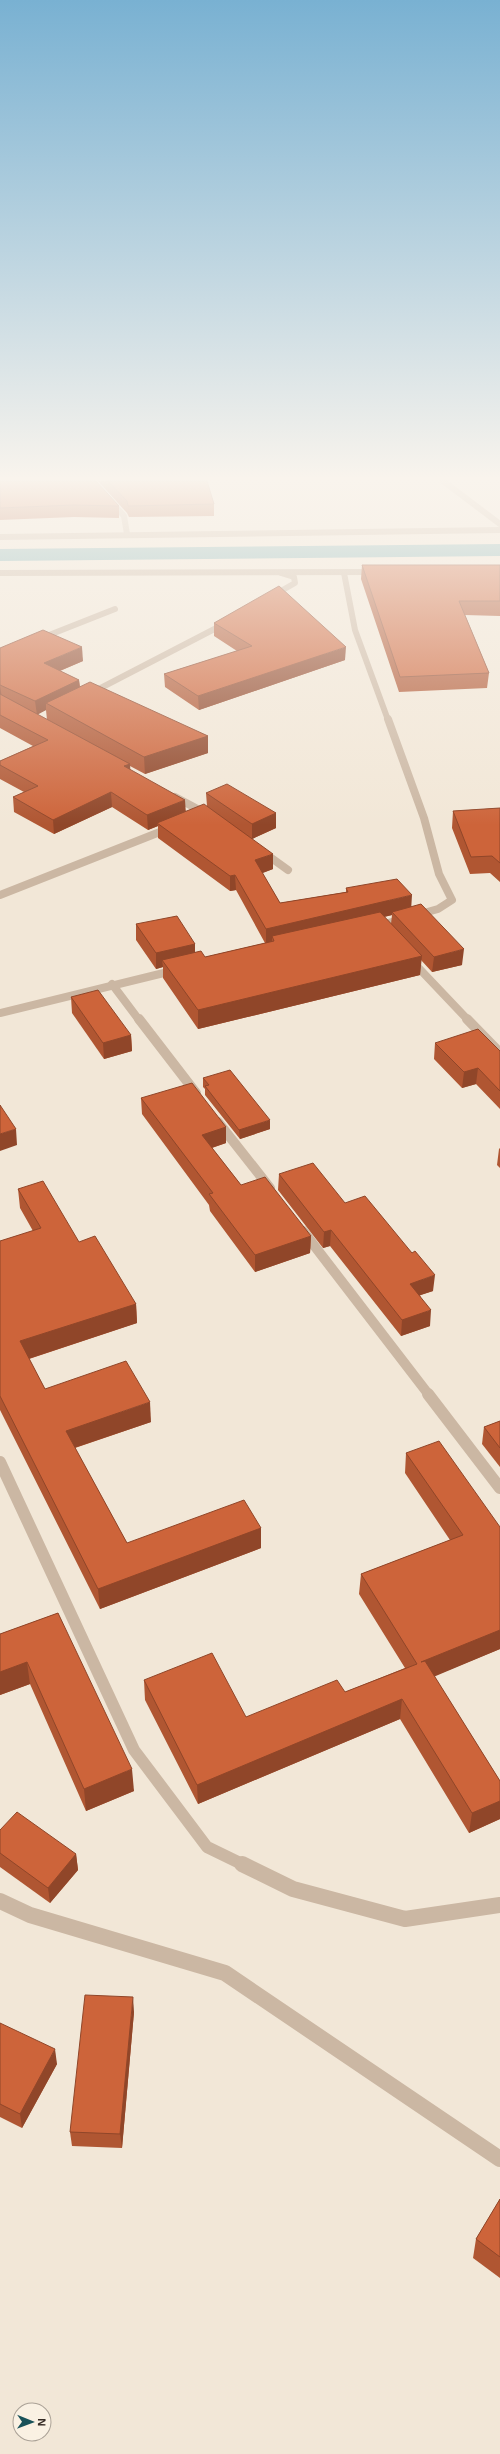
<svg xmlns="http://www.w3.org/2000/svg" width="500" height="2454" viewBox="0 0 500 2454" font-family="Arial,sans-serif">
<rect width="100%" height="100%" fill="#f2e7d7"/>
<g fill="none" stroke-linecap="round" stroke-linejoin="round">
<path fill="#74acb1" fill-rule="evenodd" d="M 500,544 L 500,556 L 0,561 L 0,549 Z"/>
<g stroke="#cbb7a3" stroke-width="6">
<path d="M 272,596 L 295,583 L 294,577 L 281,573"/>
<path d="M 39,639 L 115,609"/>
<path d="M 91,693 L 226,623"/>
</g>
<g stroke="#cbb7a3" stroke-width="8">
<path d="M 175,797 L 205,813 L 203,814"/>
<path d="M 263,852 L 288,870"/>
<path d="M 0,895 L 170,828"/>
</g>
<g stroke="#cbb7a3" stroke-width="6">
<path d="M 92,481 L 124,516 L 127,534"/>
<path d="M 443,481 L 500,524"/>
<path d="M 0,537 L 500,530"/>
<path d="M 0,573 L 374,572"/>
<path d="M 344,573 L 355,630 L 388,720"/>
</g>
<g stroke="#cbb7a3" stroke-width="8">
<path d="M 383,928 L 381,925 L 438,909 L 452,900 L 439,874 L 424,818 L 388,719"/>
<path d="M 412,961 L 468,1020"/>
<path d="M 112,984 L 139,1020"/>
<path d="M 0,1013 L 176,970"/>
</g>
<g stroke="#cbb7a3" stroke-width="10">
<path d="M 139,1019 L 196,1093"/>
<path d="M 467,1019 L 500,1053"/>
<path d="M 218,1122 L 270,1188"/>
<path d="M 303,1231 L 429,1395"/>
</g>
<g stroke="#cbb7a3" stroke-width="12">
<path d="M 428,1394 L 500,1488"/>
<path d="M 0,1462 L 134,1750 L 207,1847 L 244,1865"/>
</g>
<g stroke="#cbb7a3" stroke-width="16">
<path d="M 242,1864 L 293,1889 L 405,1919 L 500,1905"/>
<path d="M 0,1901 L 30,1915 L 225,1973 L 500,2159"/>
</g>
</g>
<g fill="#b05632" fill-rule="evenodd">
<path d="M 0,481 L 119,506 L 119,518 L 74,517 L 0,520 Z"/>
<path d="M 98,481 L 207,481 L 214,504 L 214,516 L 129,517 L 127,513 Z"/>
<path d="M 362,565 L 500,565 L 500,616 L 465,615 L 489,673 L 487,688 L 399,692 L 361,579 Z"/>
<path d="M 214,623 L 345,660 L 199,710 L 165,687 L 164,674 L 237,651 L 214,636 Z"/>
<path d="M 0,648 L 83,661 L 60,671 L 79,680 L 80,686 L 208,736 L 208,753 L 145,774 L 130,766 L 130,770 L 186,811 L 207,806 L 206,793 L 276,813 L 276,828 L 252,839 L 273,869 L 262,873 L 280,903 L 346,892 L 346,888 L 411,907 L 462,965 L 432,972 L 421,960 L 420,975 L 198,1029 L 163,978 L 163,967 L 156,969 L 136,940 L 136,924 L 195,944 L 195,952 L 205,957 L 265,943 L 236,890 L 230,891 L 158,838 L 158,826 L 148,830 L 112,807 L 54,834 L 14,812 L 13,797 L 24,792 L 0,779 L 0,761 L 33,746 L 0,728 ZM 46,710 L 47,720 L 37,714 ZM 392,915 L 391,924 L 384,917 Z"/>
<path d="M 500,808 L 500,882 L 490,873 L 470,874 L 452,828 L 453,811 Z"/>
<path d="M 71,997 L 131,1035 L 132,1051 L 104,1059 L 72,1013 Z"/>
<path d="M 435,1043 L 500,1051 L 500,1109 L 476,1084 L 462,1088 L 434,1059 Z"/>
<path d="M 203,1078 L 270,1129 L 240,1139 L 205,1095 L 205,1089 L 203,1087 Z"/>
<path d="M 141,1098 L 226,1127 L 226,1143 L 212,1148 L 241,1185 L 311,1236 L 310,1253 L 255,1272 L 210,1211 L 209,1205 L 142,1114 Z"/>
<path d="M 500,1148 L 500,1168 L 497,1165 L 499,1149 Z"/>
<path d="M 279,1174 L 345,1203 L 433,1291 L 420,1295 L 430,1326 L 401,1336 L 330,1246 L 323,1248 L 278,1190 Z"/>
<path d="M 18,1189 L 79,1242 L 136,1304 L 137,1323 L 29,1359 L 45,1389 L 151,1422 L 75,1448 L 127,1543 L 261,1528 L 261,1548 L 100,1609 L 0,1410 L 0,1241 L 33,1231 L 20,1208 Z"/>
<path d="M 500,1421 L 500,1467 L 482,1444 L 484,1427 Z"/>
<path d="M 406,1453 L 500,1527 L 500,1649 L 434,1676 L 500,1781 L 500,1819 L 469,1833 L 400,1719 L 198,1804 L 145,1700 L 144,1680 L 246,1717 L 345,1692 L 405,1668 L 359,1594 L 361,1574 L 450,1540 L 405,1473 Z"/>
<path d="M 58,1613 L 134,1791 L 86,1811 L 30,1684 L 0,1695 L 0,1634 Z"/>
<path d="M 0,1830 L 76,1854 L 78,1870 L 50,1903 L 0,1867 Z"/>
<path d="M 134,2012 L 122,2148 L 72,2146 L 70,2132 Z"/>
<path d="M 0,2023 L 57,2064 L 22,2128 L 0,2117 Z"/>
<path d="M 500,2199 L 500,2278 L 473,2258 L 476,2239 Z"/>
</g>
<g fill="#904629">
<path d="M 82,647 L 83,661 L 45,677 L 44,663 Z"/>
<path d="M 346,647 L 345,660 L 199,710 L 198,696 Z"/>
<path d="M 79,680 L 80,693 L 46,703 L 46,710 L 37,715 L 35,701 Z"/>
<path d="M 0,685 L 2,699 L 0,699 Z"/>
<path d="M 208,736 L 208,753 L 145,774 L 144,757 Z"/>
<path d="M 130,764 L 131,779 L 124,766 Z"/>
<path d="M 111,792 L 112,807 L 54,834 L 53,820 Z"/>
<path d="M 185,800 L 186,815 L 157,823 L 158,826 L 148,830 L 147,815 Z"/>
<path d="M 276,813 L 276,828 L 252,839 L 252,824 Z"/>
<path d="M 273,854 L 273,869 L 255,876 L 255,860 Z"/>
<path d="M 235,875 L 236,890 L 230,891 L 230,876 Z"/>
<path d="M 412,895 L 411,911 L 392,912 L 392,915 L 274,943 L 274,941 L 272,936 L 272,943 L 266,945 L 266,929 Z"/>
<path d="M 195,944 L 195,960 L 162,960 L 163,967 L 156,969 L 156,953 Z"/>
<path d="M 464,949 L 462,965 L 432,972 L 434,957 Z"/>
<path d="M 422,956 L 420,975 L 198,1029 L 198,1010 Z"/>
<path d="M 131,1035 L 132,1051 L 104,1059 L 103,1043 Z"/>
<path d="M 478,1068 L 476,1084 L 462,1088 L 464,1072 Z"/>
<path d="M 270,1120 L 270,1129 L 240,1139 L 239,1130 Z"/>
<path d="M 226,1127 L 226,1143 L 202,1151 L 202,1135 Z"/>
<path d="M 16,1129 L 17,1145 L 0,1151 L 0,1134 Z"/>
<path d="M 331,1230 L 330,1246 L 323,1248 L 324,1232 Z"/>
<path d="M 311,1236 L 310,1253 L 255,1272 L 255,1255 Z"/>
<path d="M 435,1275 L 433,1291 L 409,1299 L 410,1284 Z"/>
<path d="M 136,1304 L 137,1323 L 22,1361 L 20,1341 Z"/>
<path d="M 431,1310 L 430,1326 L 401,1336 L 402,1320 Z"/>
<path d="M 150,1402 L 151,1422 L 68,1450 L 66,1431 Z"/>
<path d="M 261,1528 L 261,1548 L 100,1609 L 98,1589 Z"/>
<path d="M 500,1630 L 500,1649 L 419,1683 L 421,1662 Z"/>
<path d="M 27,1662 L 30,1684 L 0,1695 L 0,1672 Z"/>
<path d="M 402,1699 L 400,1719 L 198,1804 L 197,1785 Z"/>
<path d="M 132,1769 L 134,1791 L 86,1811 L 84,1789 Z"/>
<path d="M 500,1801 L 500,1819 L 469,1833 L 472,1813 Z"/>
<path d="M 76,1854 L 78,1870 L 50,1903 L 48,1888 Z"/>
<path d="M 133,1997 L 134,2012 L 122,2148 L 120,2134 Z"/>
<path d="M 55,2049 L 57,2064 L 22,2128 L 20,2114 Z"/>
</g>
<g fill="#cd643a" stroke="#904629">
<path d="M 0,481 L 96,481 L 119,506 L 73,505 L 0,508 Z"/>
<path d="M 108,481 L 207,481 L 214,504 L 128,506 L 127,501 Z"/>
<path d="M 362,565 L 500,565 L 500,601 L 459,601 L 489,673 L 400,677 Z"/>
<path d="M 279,586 L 346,647 L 198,696 L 164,674 L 252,646 L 214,623 Z"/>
<path d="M 43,630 L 82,647 L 44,663 L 79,680 L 35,701 L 0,685 L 0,648 Z"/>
<path d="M 90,682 L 208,736 L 144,757 L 46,703 Z"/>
<path d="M 0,694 L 130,764 L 124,766 L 185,800 L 147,815 L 111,792 L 53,820 L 13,797 L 38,786 L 0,765 L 0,761 L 48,740 L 0,715 Z"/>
<path d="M 227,784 L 276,813 L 252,824 L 206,793 Z"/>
<path d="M 204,804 L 273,854 L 255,860 L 280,903 L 348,892 L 346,888 L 397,879 L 412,895 L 266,929 L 235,875 L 230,876 L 157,823 Z"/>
<path d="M 500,808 L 500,863 L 492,856 L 471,857 L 453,811 Z"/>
<path d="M 421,904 L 464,949 L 434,957 L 392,912 Z"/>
<path d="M 380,912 L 422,956 L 198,1010 L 162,960 L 201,951 L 205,957 L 274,941 L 272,936 Z"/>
<path d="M 177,916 L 195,944 L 156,953 L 136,924 Z"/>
<path d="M 98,990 L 131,1035 L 103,1043 L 71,997 Z"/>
<path d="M 478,1029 L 500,1051 L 500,1091 L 478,1068 L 464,1072 L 435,1043 Z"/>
<path d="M 230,1070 L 270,1120 L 239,1130 L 205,1086 L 209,1085 L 203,1078 Z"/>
<path d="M 192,1083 L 226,1127 L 202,1135 L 241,1185 L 265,1177 L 311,1236 L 255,1255 L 209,1194 L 213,1193 L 141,1098 Z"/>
<path d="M 0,1105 L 16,1129 L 0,1134 Z"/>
<path d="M 313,1163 L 345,1203 L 365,1196 L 412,1253 L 415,1251 L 435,1275 L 410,1284 L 431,1310 L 402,1320 L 331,1230 L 324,1232 L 279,1174 Z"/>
<path d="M 43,1181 L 79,1242 L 95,1236 L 136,1304 L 20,1341 L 45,1389 L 126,1361 L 150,1402 L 66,1431 L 127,1543 L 244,1500 L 261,1528 L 98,1589 L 0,1396 L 0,1241 L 41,1228 L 18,1189 Z"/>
<path d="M 500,1421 L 500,1448 L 484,1427 Z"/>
<path d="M 439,1441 L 500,1527 L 500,1630 L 421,1662 L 425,1661 L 500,1781 L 500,1801 L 472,1813 L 402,1699 L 197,1785 L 144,1680 L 212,1653 L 246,1717 L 337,1680 L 345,1692 L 417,1664 L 361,1574 L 463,1535 L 406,1453 Z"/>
<path d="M 58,1613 L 132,1769 L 84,1789 L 27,1662 L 0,1672 L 0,1634 Z"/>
<path d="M 17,1812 L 76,1854 L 48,1888 L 0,1853 L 0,1830 Z"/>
<path d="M 85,1995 L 133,1997 L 120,2134 L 70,2132 Z"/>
<path d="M 0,2023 L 55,2049 L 20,2114 L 0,2104 Z"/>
<path d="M 500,2199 L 500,2257 L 476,2239 Z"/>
</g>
<linearGradient id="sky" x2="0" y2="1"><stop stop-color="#79b1d2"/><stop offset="0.58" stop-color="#f9f4ed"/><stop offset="1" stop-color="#f9f4ed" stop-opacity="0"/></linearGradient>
<rect width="500" height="825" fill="url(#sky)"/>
<g transform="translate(32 2422) rotate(91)"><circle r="19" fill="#faf1e3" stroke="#aba297"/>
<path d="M0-3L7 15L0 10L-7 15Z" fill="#195259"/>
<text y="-6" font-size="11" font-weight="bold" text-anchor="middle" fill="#352b25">N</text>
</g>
</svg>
